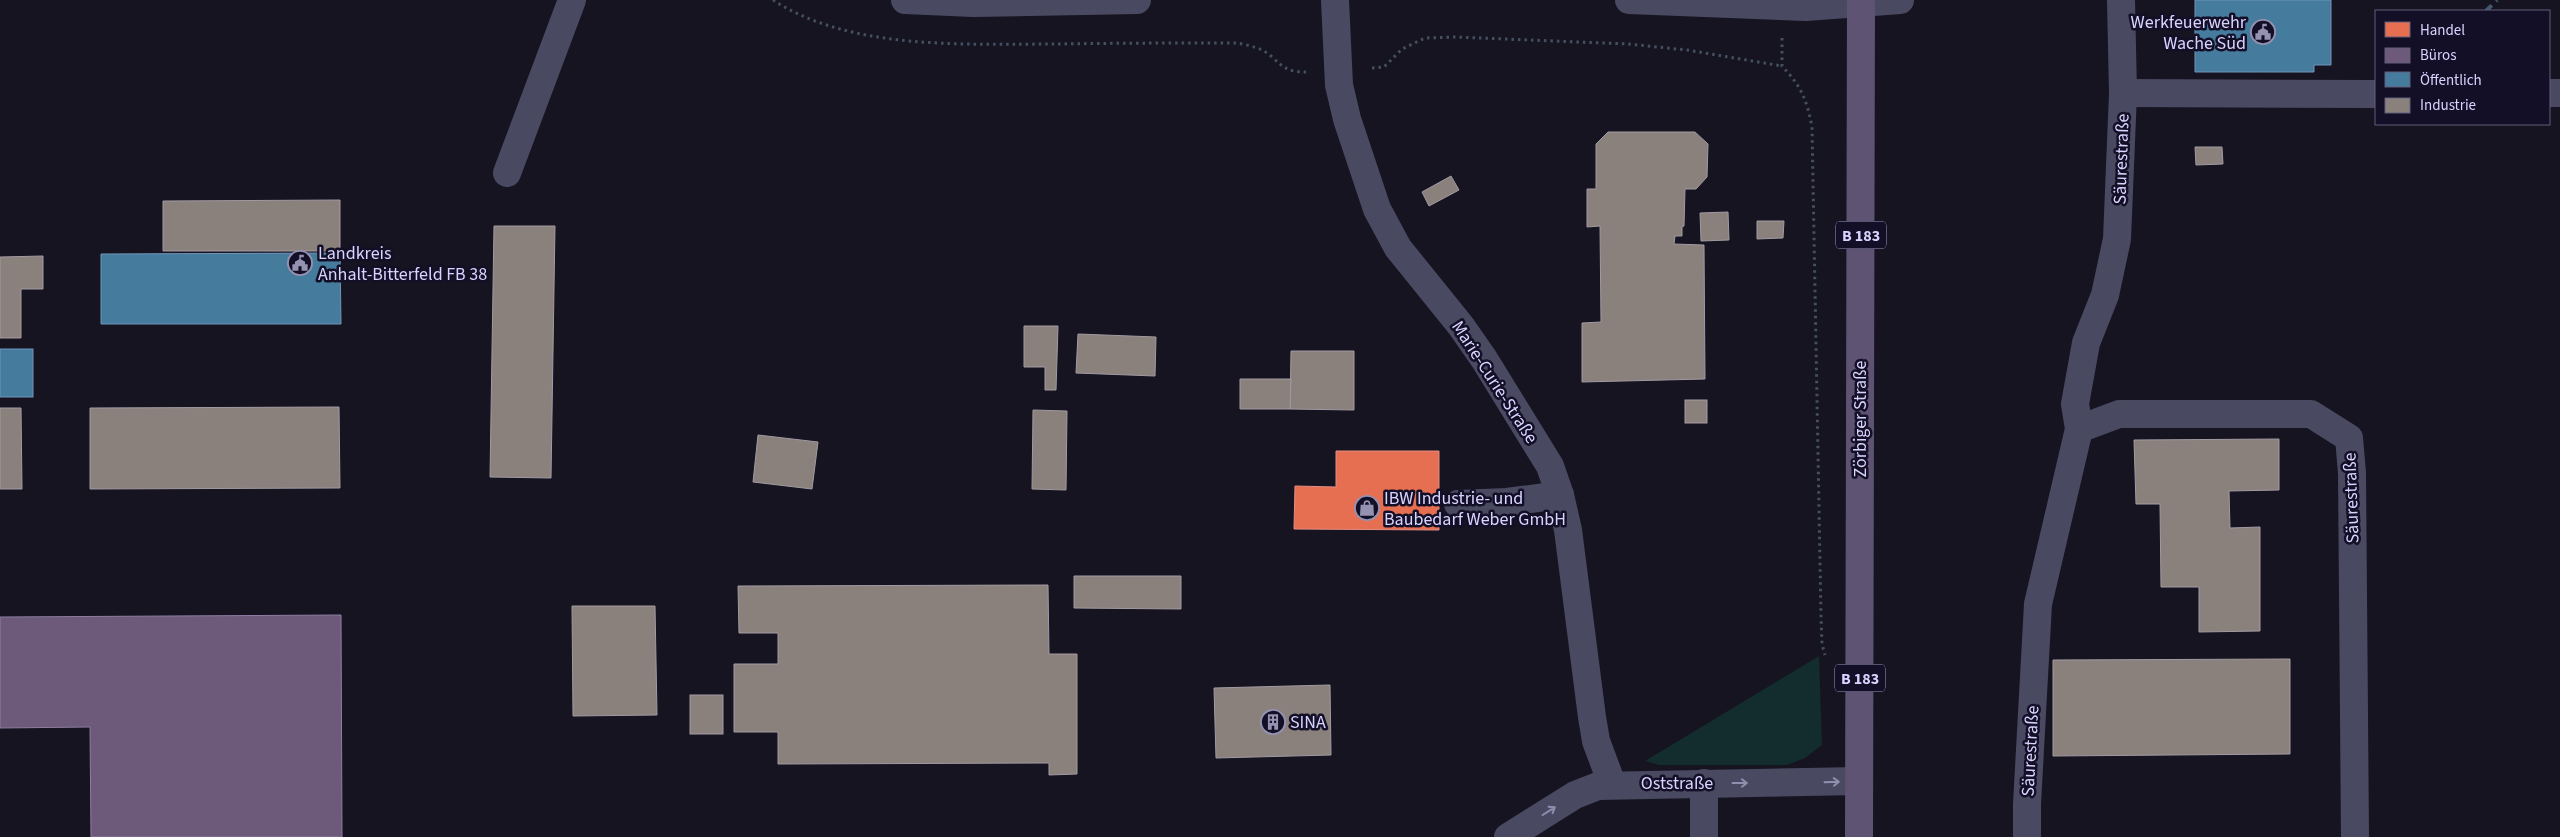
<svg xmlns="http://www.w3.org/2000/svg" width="2560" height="837" viewBox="0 0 2560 837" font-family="'Source Sans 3',sans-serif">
<rect width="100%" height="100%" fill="#161421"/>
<path fill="#132c2d" d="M 1819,656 L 1822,745 L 1805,758 L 1787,765 L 1659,765 L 1645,761 Z"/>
<path fill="#e76f51" stroke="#e38d85" d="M 1336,451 L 1439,451 L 1439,530 L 1294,529 L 1295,486 L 1336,487 Z"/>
<path fill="#6d597a" stroke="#8d7ea2" d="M 341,615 L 342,837 L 91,837 L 90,727 L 0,728 L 0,617 Z"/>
<g fill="#457b9d" stroke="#7196ba">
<path d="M 2195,0 L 2331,0 L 2331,65 L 2314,65 L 2314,72 L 2195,72 Z"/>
<path d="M 340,253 L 341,324 L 101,324 L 101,254 Z"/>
<rect x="0" y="349" width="33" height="48"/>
</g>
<g fill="#8a817c" stroke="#a29aa3">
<path d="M 1608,132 L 1695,132 L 1708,144 L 1707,177 L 1696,189 L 1685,189 L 1684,226 L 1682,227 L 1682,236 L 1675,236 L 1674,244 L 1704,245 L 1705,379 L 1582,382 L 1582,323 L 1601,322 L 1600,226 L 1587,227 L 1587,189 L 1596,189 L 1596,144 Z"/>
<path d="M 2195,147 L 2222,147 L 2223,164 L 2196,165 Z"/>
<path d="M 1451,176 L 1459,190 L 1429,206 L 1422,192 Z"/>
<path d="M 340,200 L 340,251 L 163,251 L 163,201 Z"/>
<path d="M 1728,212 L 1729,240 L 1701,241 L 1700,213 Z"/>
<path d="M 1757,221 L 1784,221 L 1783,238 L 1757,239 Z"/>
<path d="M 494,226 L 555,226 L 551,478 L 490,477 Z"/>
<path d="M 43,256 L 43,289 L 21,289 L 21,338 L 0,338 L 0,257 Z"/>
<path d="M 1024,326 L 1058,326 L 1056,390 L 1045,390 L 1045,367 L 1024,367 Z"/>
<path d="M 1078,334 L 1156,337 L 1155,376 L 1076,373 Z"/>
<path d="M 1291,351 L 1354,351 L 1354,410 L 1290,409 Z"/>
<path d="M 1240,379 L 1291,379 L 1290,409 L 1240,409 Z"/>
<rect x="1685" y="400" width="22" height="23"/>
<path d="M 339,407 L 340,488 L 90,489 L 90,408 Z"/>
<path d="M 0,408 L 21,408 L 22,489 L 0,489 Z"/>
<path d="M 1033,410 L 1067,411 L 1066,490 L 1032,489 Z"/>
<path d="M 758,435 L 818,442 L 812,489 L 753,482 Z"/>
<path d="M 2279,439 L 2279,490 L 2229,491 L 2230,528 L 2260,527 L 2260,631 L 2199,632 L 2199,587 L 2161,587 L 2160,504 L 2136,504 L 2134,440 Z"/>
<path d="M 1074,576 L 1181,576 L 1181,609 L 1074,608 Z"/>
<path d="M 1048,585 L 1049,654 L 1077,654 L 1077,774 L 1049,775 L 1049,763 L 778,764 L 778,732 L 734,732 L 734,664 L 778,664 L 778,633 L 739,633 L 738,586 Z"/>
<path d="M 572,606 L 655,606 L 657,715 L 573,716 Z"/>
<path d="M 2290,659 L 2290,754 L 2053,756 L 2053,660 Z"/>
<path d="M 1330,685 L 1331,755 L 1216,758 L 1214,688 Z"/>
<rect x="690" y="695" width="33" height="39"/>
</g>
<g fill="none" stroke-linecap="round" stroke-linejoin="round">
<g stroke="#44505f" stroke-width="3" stroke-dasharray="2.5 4" stroke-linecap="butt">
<path d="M 773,0 C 851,51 968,44 1058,44 C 1118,43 1178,43 1237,43 C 1248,45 1262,48 1271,56 C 1283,67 1287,72 1306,72"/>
<path d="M 1782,38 L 1782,66 C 1801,86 1807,100 1812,127 L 1821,617 L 1822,644 L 1825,655"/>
<path d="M 1372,68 L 1384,67 L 1402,49 L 1425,38 L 1455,37 L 1628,44 L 1687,50 L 1782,66"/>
</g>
<g stroke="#4a4962" stroke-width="28">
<path d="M 905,0 L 973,3 L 1137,0"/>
<path d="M 1335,0 L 1339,85 L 1347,119 L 1377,209 L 1398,248 L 1461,326 L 1484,359 L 1550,466 L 1560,495 L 1568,530 L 1592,717 L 1596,741 L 1612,784"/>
<path d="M 1629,0 L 1806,7 L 1900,0"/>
<path d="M 2123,93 L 2376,94"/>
<path d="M 2549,93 L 2560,93"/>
<path d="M 507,173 L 572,0"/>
<path d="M 2079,429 L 2119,414 L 2311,414 L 2349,438 L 2352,473 L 2355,837"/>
<path d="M 1458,504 L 1507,502 L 1560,495"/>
<path d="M 1508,837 L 1575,795 L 1598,786 L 1859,781"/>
<path d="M 1704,837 L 1704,783"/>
<path d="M 2027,837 L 2027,804 L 2038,604 L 2079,429 L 2075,404 L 2086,343 L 2105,295 L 2117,239 L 2123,93 L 2121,0"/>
</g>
<path stroke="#5e5373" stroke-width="28" d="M 1859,837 L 1861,0"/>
<path stroke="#43596b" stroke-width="4" stroke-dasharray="8 6" stroke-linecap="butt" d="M 2486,11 L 2497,0"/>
</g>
<defs><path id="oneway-shaft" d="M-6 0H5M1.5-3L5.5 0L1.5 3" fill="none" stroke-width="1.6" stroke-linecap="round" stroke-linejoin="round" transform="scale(1.25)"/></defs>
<g stroke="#928eb0">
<use href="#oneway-shaft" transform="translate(1832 782) rotate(-2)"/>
<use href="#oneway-shaft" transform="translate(1740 783)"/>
<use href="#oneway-shaft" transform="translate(1549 811) rotate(-32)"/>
</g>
<defs>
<symbol id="civic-ring" viewBox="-11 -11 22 22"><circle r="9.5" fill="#130f26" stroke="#9591b1" stroke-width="1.5"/><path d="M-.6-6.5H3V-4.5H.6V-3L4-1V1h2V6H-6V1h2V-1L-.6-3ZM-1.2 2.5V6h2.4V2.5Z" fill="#9591b1"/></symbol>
<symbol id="shop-ring" viewBox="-11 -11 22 22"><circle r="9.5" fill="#130f26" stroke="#9591b1" stroke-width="1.5"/><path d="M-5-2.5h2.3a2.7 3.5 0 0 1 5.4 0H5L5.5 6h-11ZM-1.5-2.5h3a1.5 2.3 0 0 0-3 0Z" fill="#9591b1"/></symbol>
<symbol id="building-ring" viewBox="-11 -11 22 22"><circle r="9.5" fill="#130f26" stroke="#9591b1" stroke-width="1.5"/><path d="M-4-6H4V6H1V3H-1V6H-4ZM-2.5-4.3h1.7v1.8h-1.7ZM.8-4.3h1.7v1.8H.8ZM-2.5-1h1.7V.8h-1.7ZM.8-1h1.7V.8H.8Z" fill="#9591b1"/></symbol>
</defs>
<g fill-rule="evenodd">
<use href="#civic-ring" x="2249" y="18" width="28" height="28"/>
<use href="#civic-ring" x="286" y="249" width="28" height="28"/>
<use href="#shop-ring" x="1353" y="494" width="28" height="28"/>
<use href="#building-ring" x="1259" y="708" width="28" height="28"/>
</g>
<g text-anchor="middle" stroke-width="5" stroke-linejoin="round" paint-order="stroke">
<g fill="#130f26" stroke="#9e99be" stroke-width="1">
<rect x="1836" y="221.5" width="50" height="27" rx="4"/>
<rect x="1835" y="664.5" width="50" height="27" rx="4"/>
</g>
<g font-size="16" font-weight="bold" fill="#d9d4ff">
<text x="1861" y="241">B 183</text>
<text x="1860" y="684">B 183</text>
</g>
<g font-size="18" fill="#d9d4ff" stroke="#130f26" text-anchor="start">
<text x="2246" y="28" text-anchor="end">Werkfeuerwehr<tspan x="2246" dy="21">Wache Süd</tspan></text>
<text x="318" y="259">Landkreis<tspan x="318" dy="21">Anhalt-Bitterfeld FB 38</tspan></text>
<text x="1384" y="504">IBW Industrie- und<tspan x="1384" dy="21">Baubedarf Weber GmbH</tspan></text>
<text x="1290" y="728">SINA</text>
</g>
<g font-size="18" fill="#d9d4ff" stroke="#130f26">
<text transform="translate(2121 159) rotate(-88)" y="6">Säurestraße</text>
<text transform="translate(1495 382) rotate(57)" y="6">Marie-Curie-Straße</text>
<text transform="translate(1860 419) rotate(-90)" y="6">Zörbiger Straße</text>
<text transform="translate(2351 498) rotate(-92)" y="6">Säurestraße</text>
<text transform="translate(2030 751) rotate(-87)" y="6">Säurestraße</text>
<text x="1677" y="789">Oststraße</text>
</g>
</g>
<rect x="2375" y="10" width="175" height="115" fill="#130f26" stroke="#625e7d"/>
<rect x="2385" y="22" width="25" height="15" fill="#e76f51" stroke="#625e7d"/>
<text x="2420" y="35" font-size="15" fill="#d9d4ff">Handel</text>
<rect x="2385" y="48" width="25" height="15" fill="#6d597a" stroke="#625e7d"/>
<text x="2420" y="60" font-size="15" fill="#d9d4ff">Büros</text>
<rect x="2385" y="72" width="25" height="15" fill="#457b9d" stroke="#625e7d"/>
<text x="2420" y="85" font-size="15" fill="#d9d4ff">Öffentlich</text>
<rect x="2385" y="98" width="25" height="15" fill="#8a817c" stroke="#625e7d"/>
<text x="2420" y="110" font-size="15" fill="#d9d4ff">Industrie</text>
</svg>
